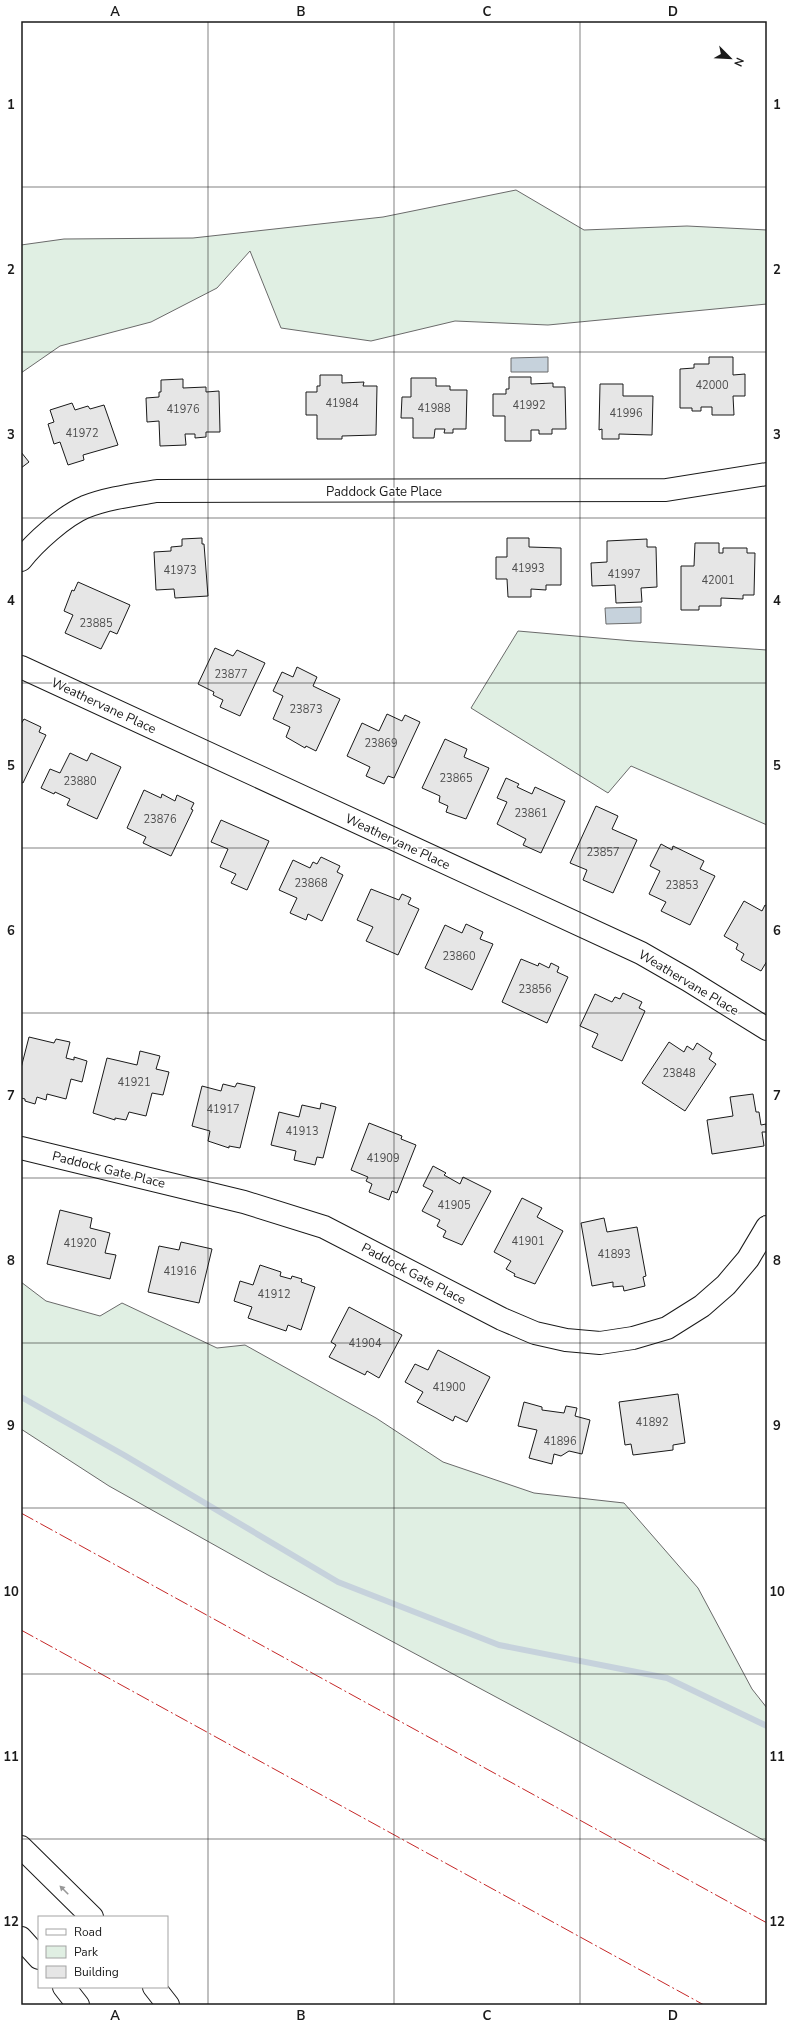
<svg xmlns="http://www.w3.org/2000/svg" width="788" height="2026" viewBox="0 0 788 2026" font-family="'Nunito Sans',sans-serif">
<rect width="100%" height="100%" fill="#fff"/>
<g fill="#e0efe3" stroke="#6a6a6a">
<path d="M 516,190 L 584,230 L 687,226 L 767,230 L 767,304 L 548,325 L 455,321 L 371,341 L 281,328 L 250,251 L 217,288 L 151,322 L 60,346 L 21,373 L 21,245 L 64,239 L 193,238 L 383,217 Z"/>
<path d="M 518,631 L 633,641 L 767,650 L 767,825 L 631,766 L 608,793 L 471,708 Z"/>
<path d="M 21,1282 L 46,1301 L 100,1316 L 122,1303 L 217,1348 L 245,1345 L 376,1418 L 443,1462 L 534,1493 L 624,1503 L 698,1588 L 752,1689 L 767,1708 L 767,1842 L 268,1575 L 109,1486 L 21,1429 Z"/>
</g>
<g fill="#c6d2dc" stroke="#6a6a6a">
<path d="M 548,357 L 548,372 L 511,372 L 511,358 Z"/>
<path d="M 641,607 L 641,623 L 606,624 L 605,608 Z"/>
</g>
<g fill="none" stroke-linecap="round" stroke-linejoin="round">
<path stroke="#c6d2dc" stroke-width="6" d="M 21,1397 L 124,1455 L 338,1582 L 499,1645 L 667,1678 L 767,1726"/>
</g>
<g fill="#e6e6e6" stroke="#1a1a1a">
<path d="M 709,357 L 733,357 L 733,375 L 745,374 L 745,396 L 733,396 L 734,415 L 712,415 L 712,407 L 701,407 L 701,411 L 692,411 L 692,408 L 680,408 L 680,369 L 694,368 L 694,364 L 709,364 Z"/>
<path d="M 320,375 L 342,375 L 342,383 L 364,382 L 363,386 L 377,386 L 376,435 L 342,436 L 342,439 L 317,439 L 317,415 L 306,415 L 306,392 L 317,392 L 317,386 L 320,386 Z"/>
<path d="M 509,377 L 531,377 L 531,384 L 553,383 L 553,387 L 565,387 L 566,429 L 552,429 L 552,434 L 539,434 L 539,430 L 531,430 L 531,441 L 505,441 L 505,416 L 493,416 L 493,394 L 506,394 L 506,389 L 509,389 Z"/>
<path d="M 411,378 L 436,378 L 436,386 L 450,386 L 450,390 L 467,390 L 466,429 L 453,429 L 453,433 L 444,433 L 445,429 L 435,429 L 434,438 L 413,438 L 413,418 L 401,418 L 402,397 L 411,397 Z"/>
<path d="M 183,379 L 183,388 L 206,387 L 206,392 L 219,391 L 220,432 L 206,432 L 206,437 L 195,438 L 195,434 L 185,434 L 186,445 L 160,446 L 159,421 L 147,422 L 146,398 L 159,397 L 159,392 L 161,392 L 161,380 Z"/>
<path d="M 600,384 L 623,384 L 623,396 L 653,396 L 652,435 L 619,434 L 619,439 L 602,439 L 602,429 L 599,430 Z"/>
<path d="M 72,403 L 75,410 L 88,406 L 90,409 L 104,405 L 118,445 L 83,455 L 84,460 L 68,465 L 60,442 L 54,444 L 48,424 L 54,422 L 50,410 Z"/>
<path d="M 21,452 L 29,462 L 21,468 Z"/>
<path d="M 202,538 L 202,544 L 204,544 L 208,596 L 175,598 L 174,589 L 156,590 L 154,552 L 171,551 L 171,547 L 182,546 L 182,539 Z"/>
<path d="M 507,538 L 529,538 L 529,547 L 561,548 L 561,585 L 546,585 L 546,590 L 531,589 L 531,597 L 508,597 L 507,579 L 496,579 L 496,557 L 507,557 Z"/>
<path d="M 647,539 L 647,547 L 656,547 L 657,587 L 641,588 L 642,602 L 616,603 L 615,585 L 592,586 L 591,563 L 607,562 L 607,541 Z"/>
<path d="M 695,543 L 719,543 L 719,553 L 723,553 L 723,548 L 747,548 L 747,553 L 755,553 L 754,595 L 743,595 L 743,599 L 721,598 L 721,606 L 699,606 L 699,610 L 681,610 L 681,566 L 694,566 Z"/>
<path d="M 78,582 L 130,605 L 117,634 L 110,631 L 101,649 L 65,633 L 73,615 L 64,611 L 72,590 L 74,591 Z"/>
<path d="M 215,648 L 233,656 L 237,650 L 265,663 L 240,716 L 220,707 L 223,700 L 213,695 L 214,692 L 198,684 Z"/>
<path d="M 297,667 L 317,677 L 313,686 L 340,699 L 316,751 L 306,746 L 305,748 L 286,737 L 290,727 L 273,719 L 283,696 L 273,691 L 282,672 L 293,677 Z"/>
<path d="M 387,714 L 402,721 L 405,715 L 420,722 L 394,778 L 388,776 L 384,784 L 366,776 L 370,767 L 347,756 L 362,723 L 379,731 Z"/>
<path d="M 24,719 L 41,727 L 39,732 L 46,735 L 23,783 L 21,782 L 21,724 Z"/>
<path d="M 445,739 L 467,749 L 464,757 L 489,768 L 466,819 L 446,812 L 448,806 L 439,802 L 440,796 L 422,788 Z"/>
<path d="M 70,753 L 87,761 L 91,753 L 121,767 L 97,819 L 67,805 L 70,799 L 55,792 L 54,794 L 41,788 L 50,769 L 60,773 Z"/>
<path d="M 506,778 L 519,784 L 517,787 L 532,794 L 535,787 L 565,801 L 541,853 L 523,845 L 526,839 L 497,824 L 507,802 L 497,798 Z"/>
<path d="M 144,790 L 161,798 L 162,794 L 175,801 L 177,795 L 194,803 L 191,809 L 193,810 L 171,856 L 143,843 L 146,837 L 127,828 Z"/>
<path d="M 596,806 L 618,816 L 612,829 L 637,840 L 613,893 L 583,880 L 587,870 L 570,863 Z"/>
<path d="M 221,820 L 269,841 L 247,890 L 231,883 L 236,874 L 220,867 L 228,849 L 211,842 Z"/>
<path d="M 661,844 L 672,850 L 673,846 L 704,861 L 700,869 L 715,876 L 690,925 L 661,911 L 666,902 L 649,894 L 660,871 L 650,866 Z"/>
<path d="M 321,857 L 340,866 L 337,872 L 343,875 L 322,921 L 308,914 L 306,920 L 290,913 L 297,898 L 279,890 L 293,860 L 310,868 L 313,862 L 317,864 Z"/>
<path d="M 371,889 L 399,900 L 402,894 L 411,898 L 408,904 L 419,909 L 398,955 L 366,941 L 373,927 L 357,920 Z"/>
<path d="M 744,901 L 762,911 L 765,905 L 767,906 L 767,961 L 761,971 L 741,960 L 744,954 L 736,949 L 738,944 L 724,936 Z"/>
<path d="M 466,924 L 483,932 L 480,939 L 493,944 L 472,990 L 425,968 L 445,925 L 462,933 Z"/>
<path d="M 521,959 L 538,966 L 539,963 L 549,968 L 551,963 L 559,967 L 557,972 L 568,977 L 547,1023 L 502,1002 Z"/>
<path d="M 623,993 L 642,1002 L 639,1008 L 645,1011 L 622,1061 L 592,1047 L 598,1034 L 580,1026 L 595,994 L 612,1002 L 615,997 L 620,999 Z"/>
<path d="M 29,1037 L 54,1043 L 56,1039 L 70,1042 L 66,1058 L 74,1060 L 74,1057 L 87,1061 L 82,1082 L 71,1079 L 66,1099 L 47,1094 L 46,1100 L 37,1097 L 35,1104 L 25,1101 L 25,1099 L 21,1098 L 21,1068 Z"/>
<path d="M 669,1042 L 684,1052 L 687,1046 L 693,1050 L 697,1043 L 712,1053 L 709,1059 L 716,1064 L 685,1111 L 642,1083 Z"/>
<path d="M 140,1051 L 160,1056 L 156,1069 L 169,1072 L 163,1095 L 152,1093 L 146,1116 L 129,1112 L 126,1120 L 115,1118 L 115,1120 L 93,1113 L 107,1058 L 137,1065 Z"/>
<path d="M 237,1083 L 255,1087 L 240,1148 L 229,1146 L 229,1148 L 208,1141 L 210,1131 L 192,1126 L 202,1086 L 221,1091 L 223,1084 L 235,1087 Z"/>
<path d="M 753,1094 L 756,1112 L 759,1112 L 761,1125 L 766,1124 L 767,1132 L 762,1132 L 764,1146 L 712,1154 L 707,1120 L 733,1116 L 730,1097 Z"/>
<path d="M 321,1103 L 336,1107 L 323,1158 L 317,1157 L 315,1165 L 294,1160 L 296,1151 L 271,1145 L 279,1112 L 299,1117 L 302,1105 L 320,1109 Z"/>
<path d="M 369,1123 L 402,1136 L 401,1139 L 416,1145 L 397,1193 L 392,1191 L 389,1200 L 369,1192 L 372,1184 L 366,1181 L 368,1177 L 351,1170 Z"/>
<path d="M 433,1166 L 446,1173 L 444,1175 L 460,1184 L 463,1177 L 491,1191 L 462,1245 L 443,1237 L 446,1231 L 437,1226 L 440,1220 L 422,1211 L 433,1191 L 423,1186 Z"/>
<path d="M 522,1198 L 542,1208 L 537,1217 L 563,1231 L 535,1284 L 514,1276 L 515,1274 L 506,1269 L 511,1261 L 494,1252 Z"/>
<path d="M 60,1210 L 92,1218 L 90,1228 L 110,1233 L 105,1253 L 116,1255 L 110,1279 L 47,1264 Z"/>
<path d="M 604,1218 L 607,1232 L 637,1227 L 646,1276 L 643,1277 L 645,1286 L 624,1291 L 623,1286 L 613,1287 L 613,1282 L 592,1286 L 581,1223 Z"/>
<path d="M 181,1242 L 212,1249 L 199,1303 L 148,1292 L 159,1246 L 179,1250 Z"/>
<path d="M 260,1265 L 281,1272 L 280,1276 L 291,1279 L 292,1276 L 302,1279 L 301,1282 L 315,1287 L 301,1330 L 288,1325 L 286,1331 L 248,1318 L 252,1307 L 234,1301 L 240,1281 L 253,1285 Z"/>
<path d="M 349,1307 L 402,1335 L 379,1378 L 367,1371 L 365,1375 L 329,1357 L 336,1345 L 331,1342 Z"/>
<path d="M 438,1350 L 490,1377 L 467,1422 L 455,1416 L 453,1421 L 417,1402 L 423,1392 L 405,1382 L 415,1364 L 428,1370 Z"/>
<path d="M 678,1394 L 685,1443 L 673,1445 L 673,1450 L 633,1455 L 631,1444 L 625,1445 L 619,1402 Z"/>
<path d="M 524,1402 L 542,1407 L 542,1410 L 564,1413 L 566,1406 L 577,1408 L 575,1416 L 590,1420 L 582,1454 L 569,1451 L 561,1456 L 554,1454 L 552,1464 L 529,1458 L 537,1430 L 518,1426 Z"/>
</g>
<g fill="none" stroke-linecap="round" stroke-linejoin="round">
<defs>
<g id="minor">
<path d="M 21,560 C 35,542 64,516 85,507 C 108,498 133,495 157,491 L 666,490 L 767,474"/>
<path d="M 21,667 L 641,953 L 688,980 L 767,1029"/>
<path d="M 21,1148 L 244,1202 L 324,1227 L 502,1319 L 535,1333 L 566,1340 L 600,1343 L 633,1338 L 667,1328 L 702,1306 L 726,1285 L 748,1259 L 767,1227"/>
</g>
<g id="major">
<path d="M 21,1847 L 92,1917"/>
<path d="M 21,1938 L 39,1958"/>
<path d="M 64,1987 L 78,2005"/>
<path d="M 154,1987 L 168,2005"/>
</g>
</defs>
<use href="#minor" stroke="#1a1a1a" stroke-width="24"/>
<use href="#major" stroke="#1a1a1a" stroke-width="24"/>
<use href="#minor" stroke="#fff" stroke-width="22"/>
<use href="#major" stroke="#fff" stroke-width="22"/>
<g stroke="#c62828" stroke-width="1" stroke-dasharray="14 3 2 3" stroke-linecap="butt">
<path d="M 21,1513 L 767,1923"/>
<path d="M 21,1630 L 704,2005"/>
</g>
</g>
<defs><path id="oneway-solid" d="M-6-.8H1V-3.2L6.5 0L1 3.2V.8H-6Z"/></defs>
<use fill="#989898" href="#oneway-solid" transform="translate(64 1890) rotate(-135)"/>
<path fill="none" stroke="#1a1a1a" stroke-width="1" stroke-opacity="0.55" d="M 208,21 L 208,2005M 394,21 L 394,2005M 580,21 L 580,2005M 21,187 L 767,187M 21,352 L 767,352M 21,518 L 767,518M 21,683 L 767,683M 21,848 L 767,848M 21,1013 L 767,1013M 21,1178 L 767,1178M 21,1343 L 767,1343M 21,1508 L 767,1508M 21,1674 L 767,1674M 21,1839 L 767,1839"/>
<g text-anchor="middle" stroke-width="3" stroke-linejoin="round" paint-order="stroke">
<g font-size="11" fill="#4d4d4d">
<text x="712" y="389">42000</text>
<text x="342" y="407">41984</text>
<text x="529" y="409">41992</text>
<text x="434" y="412">41988</text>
<text x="183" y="413">41976</text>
<text x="626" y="417">41996</text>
<text x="82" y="437">41972</text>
<text x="528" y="572">41993</text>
<text x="180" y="574">41973</text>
<text x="624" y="578">41997</text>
<text x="718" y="584">42001</text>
<text x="96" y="627">23885</text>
<text x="231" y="678">23877</text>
<text x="306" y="713">23873</text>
<text x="381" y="747">23869</text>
<text x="456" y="782">23865</text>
<text x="80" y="785">23880</text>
<text x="531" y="817">23861</text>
<text x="160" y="823">23876</text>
<text x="603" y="856">23857</text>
<text x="311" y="887">23868</text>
<text x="682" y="889">23853</text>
<text x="459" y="960">23860</text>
<text x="535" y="993">23856</text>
<text x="679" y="1077">23848</text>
<text x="134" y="1086">41921</text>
<text x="223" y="1113">41917</text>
<text x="302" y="1135">41913</text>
<text x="383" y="1162">41909</text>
<text x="454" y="1209">41905</text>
<text x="528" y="1245">41901</text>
<text x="80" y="1247">41920</text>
<text x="614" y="1258">41893</text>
<text x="180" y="1275">41916</text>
<text x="274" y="1298">41912</text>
<text x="365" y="1347">41904</text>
<text x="449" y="1391">41900</text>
<text x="652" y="1426">41892</text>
<text x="560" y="1445">41896</text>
</g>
<g font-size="13" fill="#1a1a1a" stroke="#fff">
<text x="384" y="496">Paddock Gate Place</text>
<text transform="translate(104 705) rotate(25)" y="5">Weathervane Place</text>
<text transform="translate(398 841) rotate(25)" y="5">Weathervane Place</text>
<text transform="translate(689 982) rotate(31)" y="5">Weathervane Place</text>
<text transform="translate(109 1169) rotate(14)" y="5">Paddock Gate Place</text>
<text transform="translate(414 1273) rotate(28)" y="5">Paddock Gate Place</text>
</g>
</g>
<rect width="788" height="2026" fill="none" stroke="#ffffff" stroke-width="44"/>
<rect x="38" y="1916" width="130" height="72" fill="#ffffff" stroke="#a3a3a3"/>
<rect x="46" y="1929" width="20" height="6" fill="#ffffff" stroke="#a3a3a3"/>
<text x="74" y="1936" font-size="12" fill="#1a1a1a">Road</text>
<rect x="46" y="1946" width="20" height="12" fill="#e0efe3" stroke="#a3a3a3"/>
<text x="74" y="1956" font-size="12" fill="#1a1a1a">Park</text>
<rect x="46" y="1966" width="20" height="12" fill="#e6e6e6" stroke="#a3a3a3"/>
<text x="74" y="1976" font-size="12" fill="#1a1a1a">Building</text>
<g transform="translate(730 58) rotate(114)" stroke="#ffffff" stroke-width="3" paint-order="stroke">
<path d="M0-3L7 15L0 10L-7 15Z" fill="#1a1a1a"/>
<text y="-6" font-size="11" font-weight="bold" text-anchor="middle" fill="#1a1a1a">N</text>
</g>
<rect x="22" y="22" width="744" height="1982" fill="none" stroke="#1a1a1a" stroke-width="1.5"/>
<g font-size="13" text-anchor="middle" font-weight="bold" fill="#1a1a1a">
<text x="115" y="16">A</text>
<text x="301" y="16">B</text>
<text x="487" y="16">C</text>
<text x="673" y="16">D</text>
<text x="11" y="109">1</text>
<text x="777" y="109">1</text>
<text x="11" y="274">2</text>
<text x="777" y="274">2</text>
<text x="11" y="439">3</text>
<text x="777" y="439">3</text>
<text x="11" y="605">4</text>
<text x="777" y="605">4</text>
<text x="11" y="770">5</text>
<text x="777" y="770">5</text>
<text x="11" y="935">6</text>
<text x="777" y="935">6</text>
<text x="11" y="1100">7</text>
<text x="777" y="1100">7</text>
<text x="11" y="1265">8</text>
<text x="777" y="1265">8</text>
<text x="11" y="1430">9</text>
<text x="777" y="1430">9</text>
<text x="11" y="1596">10</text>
<text x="777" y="1596">10</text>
<text x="11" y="1761">11</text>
<text x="777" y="1761">11</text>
<text x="11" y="1926">12</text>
<text x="777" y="1926">12</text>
<text x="115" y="2020">A</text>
<text x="301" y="2020">B</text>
<text x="487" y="2020">C</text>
<text x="673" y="2020">D</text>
</g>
</svg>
